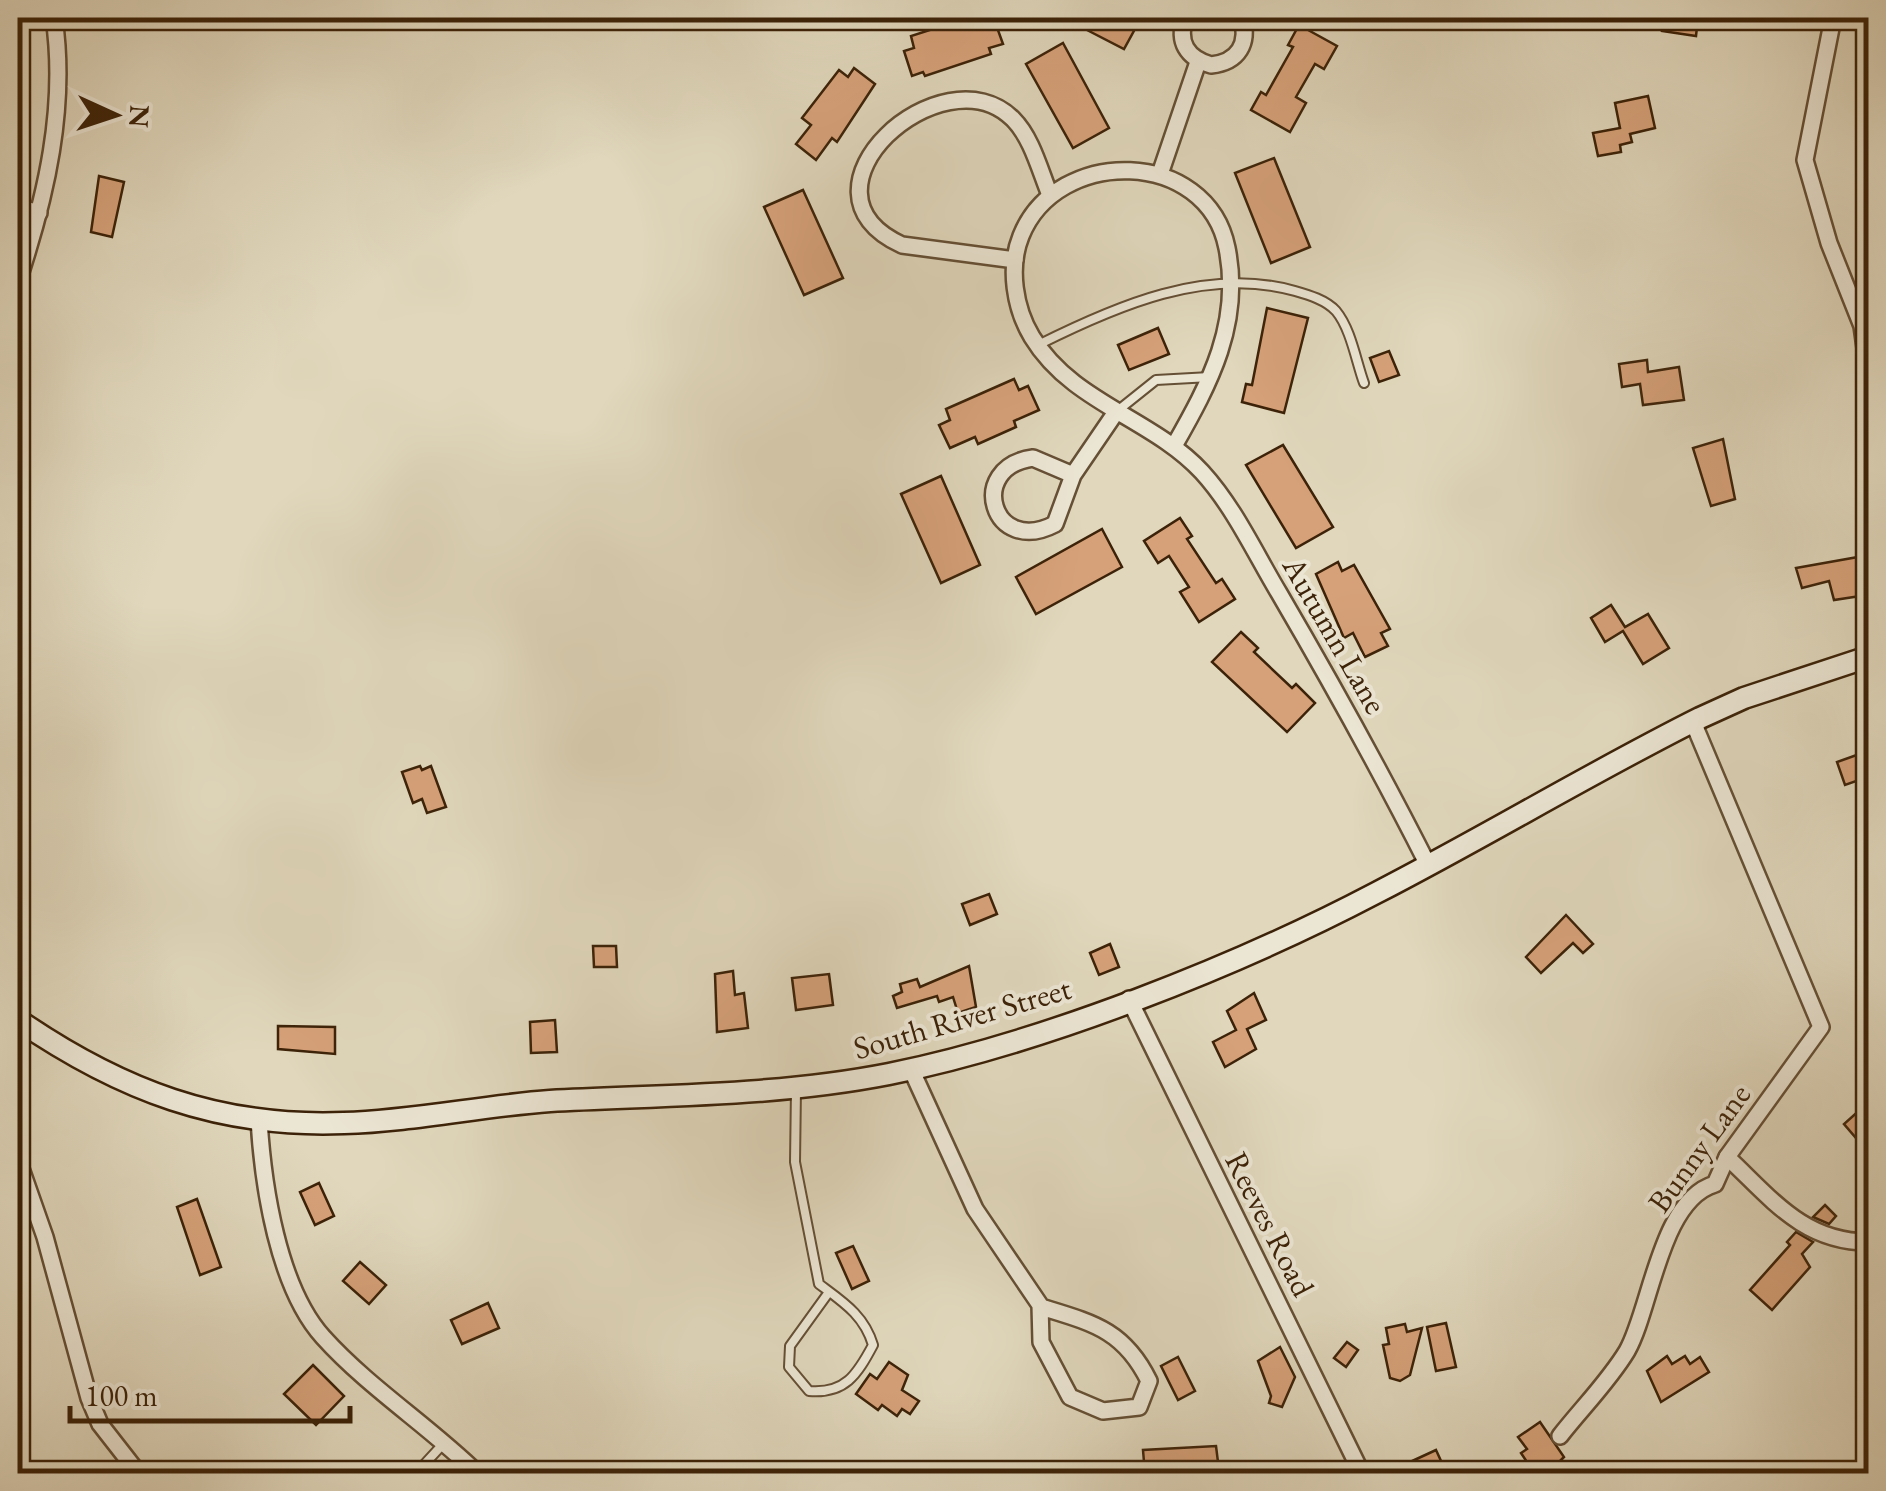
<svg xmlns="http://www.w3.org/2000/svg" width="1886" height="1491" viewBox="0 0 1886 1491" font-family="'EB Garamond',serif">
<rect width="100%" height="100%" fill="#e0d7bc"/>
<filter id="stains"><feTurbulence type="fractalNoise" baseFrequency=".002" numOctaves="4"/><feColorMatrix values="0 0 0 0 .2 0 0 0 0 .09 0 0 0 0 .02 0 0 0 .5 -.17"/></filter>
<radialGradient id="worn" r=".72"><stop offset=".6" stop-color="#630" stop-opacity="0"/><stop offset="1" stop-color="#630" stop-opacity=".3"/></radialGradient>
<g fill="#d6a179" stroke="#3c2208" stroke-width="2.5">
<path d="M 967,18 L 973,26 L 994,19 L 1003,44 L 989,48 L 991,54 L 925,76 L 923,72 L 912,76 L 904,51 L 914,48 L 911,36 Z"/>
<path d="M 1112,18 L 1141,18 L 1124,49 L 1087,30 L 1102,21 L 1109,24 Z"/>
<path d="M 1664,18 L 1698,18 L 1696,36 L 1662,31 Z"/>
<path d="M 1299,25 L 1337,46 L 1324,69 L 1315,64 L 1296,97 L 1306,103 L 1290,132 L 1251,110 L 1261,92 L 1266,95 L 1293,47 L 1288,45 Z"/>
<path d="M 1063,43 L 1109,128 L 1073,148 L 1026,64 Z"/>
<path d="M 854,68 L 875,84 L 837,142 L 832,138 L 816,160 L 796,144 L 811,125 L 802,118 L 839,70 L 848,77 Z"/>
<path d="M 1648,96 L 1655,128 L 1630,134 L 1632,142 L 1620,145 L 1621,152 L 1598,156 L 1593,133 L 1620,128 L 1615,103 Z"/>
<path d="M 1274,158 L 1310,247 L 1271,263 L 1235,173 Z"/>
<path d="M 99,176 L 124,182 L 112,237 L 91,232 Z"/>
<path d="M 803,190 L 843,278 L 804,295 L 764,207 Z"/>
<path d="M 1267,308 L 1308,318 L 1284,413 L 1242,402 L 1246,384 L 1252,385 Z"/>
<path d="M 1158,328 L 1169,354 L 1129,370 L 1118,345 Z"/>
<path d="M 1389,351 L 1399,375 L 1379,382 L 1370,358 Z"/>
<path d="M 1647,360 L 1648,372 L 1679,367 L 1684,400 L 1643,405 L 1640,384 L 1622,387 L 1619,364 Z"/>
<path d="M 1014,379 L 1019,390 L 1028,386 L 1039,410 L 1014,421 L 1016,427 L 978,444 L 975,437 L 950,448 L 939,425 L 950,420 L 946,409 Z"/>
<path d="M 1723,439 L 1735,499 L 1711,506 L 1693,448 Z"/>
<path d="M 1283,445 L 1333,527 L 1296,548 L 1246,465 Z"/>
<path d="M 941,476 L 980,565 L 941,583 L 901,494 Z"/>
<path d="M 1180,518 L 1192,536 L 1187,539 L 1216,583 L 1222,579 L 1235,599 L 1199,622 L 1180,592 L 1189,587 L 1169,556 L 1158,563 L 1144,541 Z"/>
<path d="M 1102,529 L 1122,567 L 1036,614 L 1016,577 Z"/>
<path d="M 1858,557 L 1867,595 L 1834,600 L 1829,581 L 1802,588 L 1796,568 Z"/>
<path d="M 1338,562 L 1342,571 L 1354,565 L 1390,629 L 1381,633 L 1388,646 L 1365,657 L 1353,633 L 1344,638 L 1316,574 Z"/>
<path d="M 1611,605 L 1625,627 L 1648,614 L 1669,648 L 1643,664 L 1623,631 L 1605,642 L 1591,618 Z"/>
<path d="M 1241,632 L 1258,648 L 1254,652 L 1292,688 L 1296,684 L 1315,703 L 1287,732 L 1212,662 Z"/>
<path d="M 1865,752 L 1868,777 L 1845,785 L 1837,762 Z"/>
<path d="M 420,766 L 422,770 L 431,766 L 446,807 L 427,813 L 422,799 L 413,803 L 402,772 Z"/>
<path d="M 989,894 L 997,914 L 970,925 L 962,904 Z"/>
<path d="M 1566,915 L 1593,944 L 1583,953 L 1573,943 L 1541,973 L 1526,957 Z"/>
<path d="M 1110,944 L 1119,967 L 1099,975 L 1090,953 Z"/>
<path d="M 593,946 L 616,946 L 617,967 L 594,967 Z"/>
<path d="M 969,966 L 976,1007 L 958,1013 L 953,997 L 939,1002 L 937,996 L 897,1008 L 893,996 L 902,992 L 900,984 L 917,979 L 920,987 Z"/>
<path d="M 733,971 L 735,995 L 744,993 L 748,1028 L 717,1032 L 715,974 Z"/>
<path d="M 829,974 L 833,1005 L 796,1010 L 792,978 Z"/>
<path d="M 1254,993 L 1266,1020 L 1247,1029 L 1256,1049 L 1225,1067 L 1213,1042 L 1236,1030 L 1227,1011 Z"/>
<path d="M 555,1020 L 557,1052 L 531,1053 L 530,1022 Z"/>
<path d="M 278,1026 L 335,1027 L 335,1054 L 278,1049 Z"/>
<path d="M 1862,1108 L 1868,1117 L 1868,1152 L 1844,1124 Z"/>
<path d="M 319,1183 L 334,1216 L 315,1225 L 300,1192 Z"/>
<path d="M 197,1199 L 221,1267 L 200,1275 L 177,1207 Z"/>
<path d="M 1825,1205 L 1836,1216 L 1829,1224 L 1813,1217 Z"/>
<path d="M 1796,1232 L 1813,1242 L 1802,1254 L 1810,1267 L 1772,1310 L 1750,1290 L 1790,1245 L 1787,1242 Z"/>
<path d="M 853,1246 L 869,1281 L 852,1289 L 836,1253 Z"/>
<path d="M 360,1262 L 386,1285 L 369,1304 L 343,1281 Z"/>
<path d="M 488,1303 L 499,1328 L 462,1344 L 451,1320 Z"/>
<path d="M 1446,1323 L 1456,1367 L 1436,1371 L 1427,1327 Z"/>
<path d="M 1405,1324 L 1407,1332 L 1422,1328 L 1410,1375 L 1400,1381 L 1390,1378 L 1383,1345 L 1389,1344 L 1386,1328 Z"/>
<path d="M 1347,1342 L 1358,1350 L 1346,1367 L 1334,1358 Z"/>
<path d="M 1280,1347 L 1295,1377 L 1282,1407 L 1269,1403 L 1271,1396 L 1258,1361 Z"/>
<path d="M 1667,1356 L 1672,1364 L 1685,1356 L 1690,1364 L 1700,1357 L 1709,1372 L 1661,1402 L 1647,1371 Z"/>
<path d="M 1178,1357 L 1195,1391 L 1178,1400 L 1161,1366 Z"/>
<path d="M 889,1362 L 908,1375 L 902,1390 L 919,1401 L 910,1414 L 902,1409 L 897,1416 L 882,1405 L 878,1410 L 856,1394 L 870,1374 L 877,1379 Z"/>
<path d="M 313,1365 L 344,1396 L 316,1425 L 284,1394 Z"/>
<path d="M 1540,1422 L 1564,1457 L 1560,1461 L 1568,1474 L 1535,1474 L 1521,1453 L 1527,1449 L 1518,1437 Z"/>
<path d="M 1216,1446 L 1219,1470 L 1145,1474 L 1143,1450 Z"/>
<path d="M 1436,1450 L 1447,1474 L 1415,1474 L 1410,1462 Z"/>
</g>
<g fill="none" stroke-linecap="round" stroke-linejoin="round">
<defs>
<g id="lane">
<path d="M 1038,345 C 1116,306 1207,266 1295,291 C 1309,295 1326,300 1336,311 C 1351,329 1356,361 1364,383"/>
<path d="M 1116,412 L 1156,380 L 1210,377"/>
<path d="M 796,1089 L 795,1162 L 819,1284 C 843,1302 864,1315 873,1345 C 857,1375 845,1394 809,1391 L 789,1367 L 790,1346 L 829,1292"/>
<path d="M 420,1469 L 444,1443"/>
<path d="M 377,1474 L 388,1468 L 420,1469"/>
</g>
<g id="street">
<path d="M 1185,18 C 1177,42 1187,58 1211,65 C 1239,62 1249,43 1242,18"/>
<path d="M 1833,18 L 1805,160 L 1829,243 L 1862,326 L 1868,369"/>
<path d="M 1160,174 L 1198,62"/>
<path d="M 18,207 L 39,213"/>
<path d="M 1015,260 L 902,245 C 783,191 943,49 1013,119 C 1032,138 1040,171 1050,195"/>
<path d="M 18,281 C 46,197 67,107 54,18"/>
<path d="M 1174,446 C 1210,383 1242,323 1227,248 C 1207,148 1057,146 1021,236 C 1008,268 1015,309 1032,337 C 1072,403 1152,418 1202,472 C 1234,507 1255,553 1279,593 C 1331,682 1381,772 1428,865"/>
<path d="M 1073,475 L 1055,524 C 992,557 966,467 1033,458 L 1073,475 L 1116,412"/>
<path d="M 1129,999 L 1362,1474"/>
<path d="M 911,1069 L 975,1209 L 1040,1305 L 1041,1342 L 1070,1397 L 1103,1411 L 1139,1407 L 1149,1381 C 1124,1330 1093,1323 1041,1307"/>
<path d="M 259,1120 C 263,1186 278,1287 323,1337 C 369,1388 429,1426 478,1474"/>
<path d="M 1727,1157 C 1771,1198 1803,1242 1868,1242"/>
<path d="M 18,1160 L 45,1237 L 89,1398 L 100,1424 L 139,1474"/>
<path d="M 1560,1436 C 1581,1409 1609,1381 1627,1351 C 1651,1309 1660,1200 1715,1184 L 1727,1157 L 1821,1027 L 1693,722"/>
</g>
<path id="secondary" d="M 18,1020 C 120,1090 219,1128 344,1123 C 413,1121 481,1106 550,1101 C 663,1095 777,1096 889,1074 C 1043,1043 1237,966 1376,893 C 1485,837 1590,773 1700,718 L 1744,698 L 1868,657"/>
</defs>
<use href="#lane" stroke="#654f35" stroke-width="12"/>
<use href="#street" stroke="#654f35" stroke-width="20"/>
<use href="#secondary" stroke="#3c2208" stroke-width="25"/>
<use href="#lane" stroke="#ebe5d3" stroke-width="8"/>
<use href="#street" stroke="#ebe5d3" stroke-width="15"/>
<use href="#secondary" stroke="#ebe5d3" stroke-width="20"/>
</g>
<g text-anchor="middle" stroke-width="8" stroke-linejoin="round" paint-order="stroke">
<g font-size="32" fill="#3c2208" stroke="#ebe5d3">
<text transform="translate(1335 635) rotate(60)" y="11">Autumn Lane</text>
<text transform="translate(962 1018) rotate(-16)" y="11">South River Street</text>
<text transform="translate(1699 1148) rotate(-54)" y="11">Bunny Lane</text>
<text transform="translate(1270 1224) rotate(63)" y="11">Reeves Road</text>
</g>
</g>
<rect width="1886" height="1491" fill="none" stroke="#e0d7bc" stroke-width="60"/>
<rect x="20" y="20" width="1846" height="1451" fill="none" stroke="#3c2208" stroke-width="5"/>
<rect x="30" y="30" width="1826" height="1431" fill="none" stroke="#3c2208" stroke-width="2.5"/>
<g transform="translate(115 115) rotate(93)" stroke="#ebe5d3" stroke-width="8" paint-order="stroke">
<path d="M0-8L18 38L0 25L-18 38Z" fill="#3c2208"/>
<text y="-15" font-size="28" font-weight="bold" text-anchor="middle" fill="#3c2208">N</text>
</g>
<path d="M70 1406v15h280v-15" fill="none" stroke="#3c2208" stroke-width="5"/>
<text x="85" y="1406" font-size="30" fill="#3c2208" stroke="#ebe5d3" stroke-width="8" paint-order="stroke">100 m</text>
<rect width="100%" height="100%" filter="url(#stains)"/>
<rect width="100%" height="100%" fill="url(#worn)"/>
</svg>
